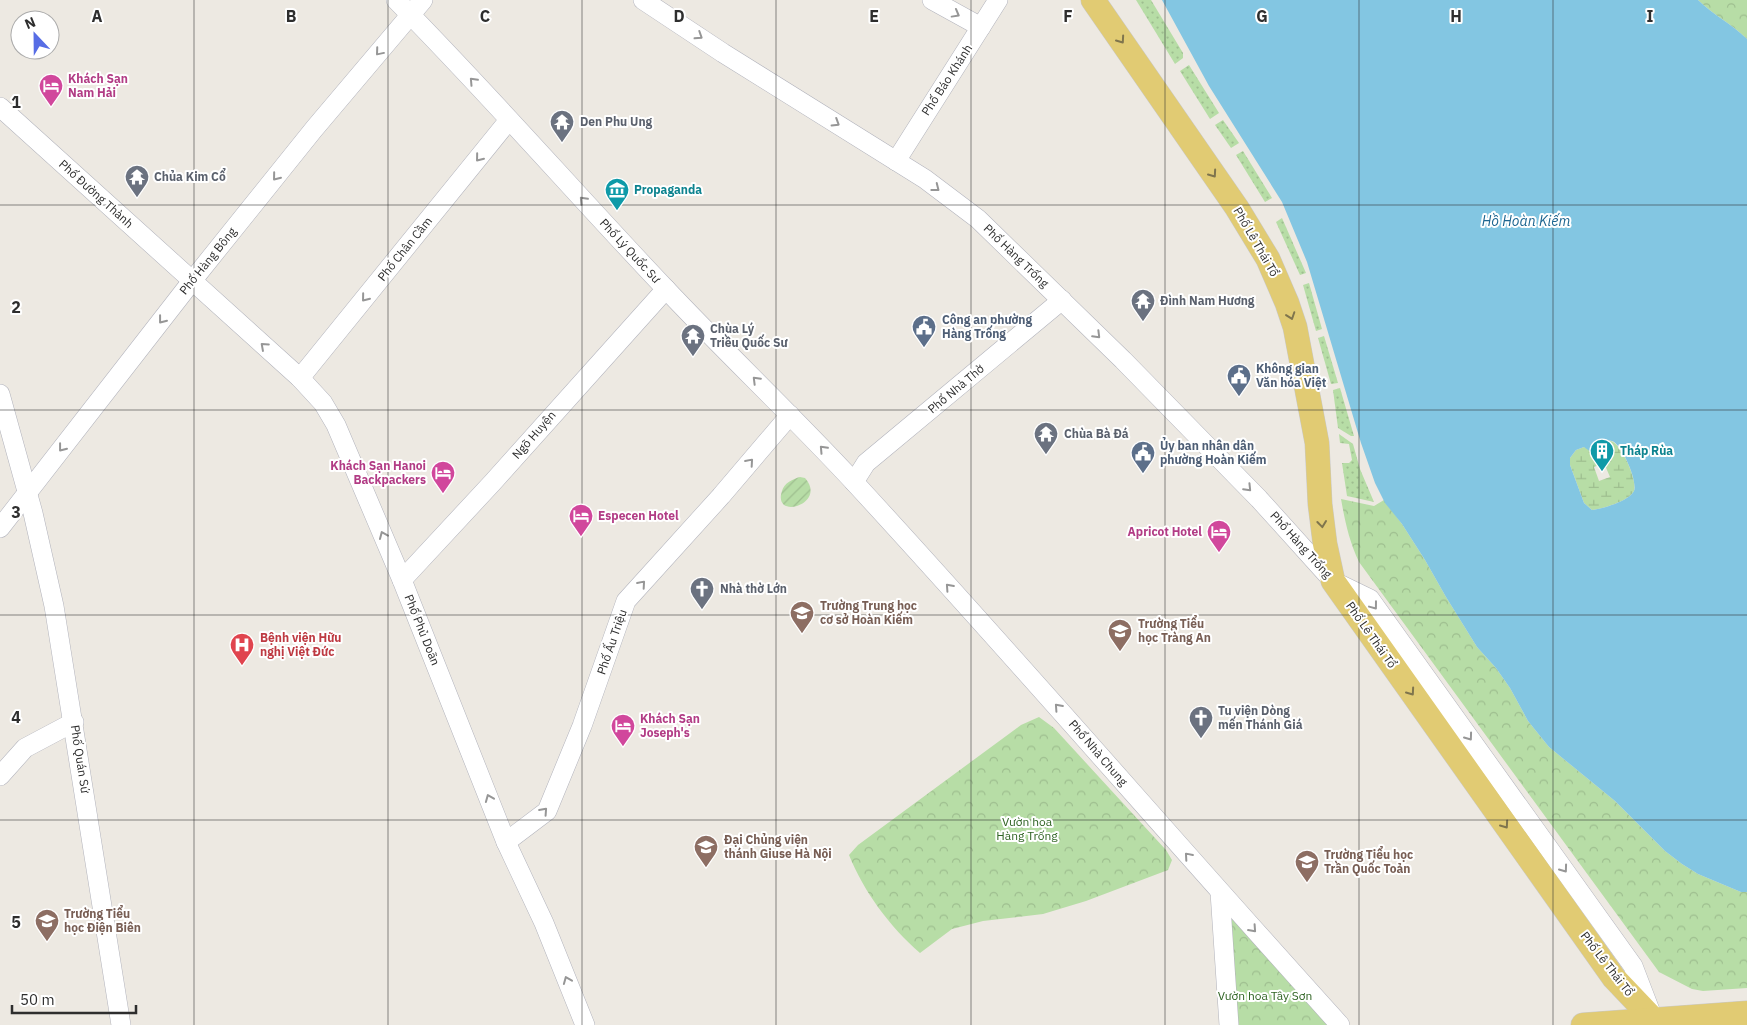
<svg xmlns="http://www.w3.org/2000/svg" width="1747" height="1025" viewBox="0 0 1747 1025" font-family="'IBM Plex Sans',sans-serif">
<defs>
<pattern id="grass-dots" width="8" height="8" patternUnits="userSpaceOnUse" patternTransform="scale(1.25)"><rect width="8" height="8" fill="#b7dda6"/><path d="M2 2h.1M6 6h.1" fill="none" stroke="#9ebe8f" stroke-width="1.8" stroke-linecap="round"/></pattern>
<pattern id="forest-crowns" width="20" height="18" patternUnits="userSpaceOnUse" patternTransform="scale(1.25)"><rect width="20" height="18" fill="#b7dda6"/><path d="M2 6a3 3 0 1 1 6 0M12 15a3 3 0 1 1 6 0" fill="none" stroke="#9ebe8f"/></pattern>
<pattern id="wetland-marsh" width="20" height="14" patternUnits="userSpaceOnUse" patternTransform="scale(1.25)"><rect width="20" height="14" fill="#b7dda6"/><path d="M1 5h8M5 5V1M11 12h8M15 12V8" fill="none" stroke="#9ebe8f"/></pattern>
<pattern id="garden-furrows" width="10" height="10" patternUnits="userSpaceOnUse" patternTransform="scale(1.25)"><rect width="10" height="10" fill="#b7dda6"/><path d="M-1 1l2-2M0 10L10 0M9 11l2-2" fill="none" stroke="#9ebe8f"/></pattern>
</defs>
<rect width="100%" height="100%" fill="#ede9e2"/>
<g fill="url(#grass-dots)">
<path d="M 1136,0 L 1151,0 L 1183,53 L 1183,58 L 1175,64 Z"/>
<path d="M 1189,65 L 1219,113 L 1210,119 L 1180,71 Z"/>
<path d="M 1223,120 L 1239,143 L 1231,148 L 1215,125 Z"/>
<path d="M 1243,151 L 1272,198 L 1265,202 L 1236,155 Z"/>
<path d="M 1282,218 L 1306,273 L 1300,275 L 1276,222 Z"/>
<path d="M 1309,283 L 1322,329 L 1316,331 L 1303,285 Z"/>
<path d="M 1324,336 L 1338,383 L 1331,384 L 1318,338 Z"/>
<path d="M 1340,388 L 1354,436 L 1351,436 L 1338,428 L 1333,390 Z"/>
<path d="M 1339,434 L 1353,444 L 1360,469 L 1374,502 L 1347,496 L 1342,463 L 1349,463 L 1352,460 L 1349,444 L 1340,443 Z"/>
</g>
<g fill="url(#forest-crowns)">
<path d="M 1698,0 L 1747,0 L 1747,39 C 1732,24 1713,15 1698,0 Z"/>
<path d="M 1341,499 L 1374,506 L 1384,500 L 1402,524 L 1425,560 L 1446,597 L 1477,647 L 1496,668 L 1510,688 L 1528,721 L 1549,747 L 1615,801 L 1665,851 L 1682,864 L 1698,874 L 1741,892 L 1747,892 L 1747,988 L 1703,991 L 1692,989 L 1659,972 L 1359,562 C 1349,541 1345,521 1341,499 Z"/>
<path d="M 1039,717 L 1054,728 L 1166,850 L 1172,860 L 1168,870 L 1086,901 L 1043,914 L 983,921 L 952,929 L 920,953 C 890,927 864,892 849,855 L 858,845 L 1021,725 Z"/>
<path d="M 1227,911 L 1329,1025 L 1238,1025 Z"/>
</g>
<path fill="url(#wetland-marsh)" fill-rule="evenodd" d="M 1600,441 C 1603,441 1608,440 1611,441 C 1622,444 1638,482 1634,491 C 1629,501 1602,509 1592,510 L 1584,503 L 1570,465 L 1570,458 L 1576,450 L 1584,447 L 1592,449 L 1593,444 ZM 1604,463 L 1610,477 L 1599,481 L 1594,467 Z"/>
<path fill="url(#garden-furrows)" d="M 800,477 L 805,478 C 828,504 772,521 782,491 C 784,483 793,479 800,477 Z"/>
<path fill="#83c6e2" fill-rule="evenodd" d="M 1162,0 L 1698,0 C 1713,15 1732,24 1747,39 L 1747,892 L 1741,892 L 1698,874 L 1682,864 L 1665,851 L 1615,801 L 1549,747 L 1528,721 L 1510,688 L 1496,668 L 1477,647 L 1446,597 L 1425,560 L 1402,524 L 1385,503 L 1375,483 L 1361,443 L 1307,262 L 1282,202 L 1209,86 ZM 1600,441 C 1603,441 1608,440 1612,441 C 1622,444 1638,482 1634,491 C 1629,501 1602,509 1592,510 L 1584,503 L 1570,465 L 1570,458 L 1576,450 L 1584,447 L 1591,452 L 1593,444 Z"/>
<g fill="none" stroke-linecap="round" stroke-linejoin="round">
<defs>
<g id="minor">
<path d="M 396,0 C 488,93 574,192 664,287 C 726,353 792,415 854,482 C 1019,661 1177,845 1340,1025"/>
<path d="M 643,0 L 723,53 L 925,179 L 978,219 L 1123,360 L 1259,499 L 1333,581 L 1370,599 L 1633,966 L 1651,1013"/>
<path d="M 932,0 L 981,27"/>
<path d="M 0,107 L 300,378 L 323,403 L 336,425 L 402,580 L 506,842 L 544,923 L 585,1025"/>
<path d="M 896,161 L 998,0"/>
<path d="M 300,378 L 509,120"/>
<path d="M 0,394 L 33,513 L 54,606 L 121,1025"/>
<path d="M 854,482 L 866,463 L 1062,300"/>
<path d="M 0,528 L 192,281 L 314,129 L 423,0"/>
<path d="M 402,580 L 493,482 L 666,289"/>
<path d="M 0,776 L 25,748 L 74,722"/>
<path d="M 506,842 L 547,811 L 582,726 L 626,601 L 721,496 L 790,415"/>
<path d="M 1220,892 L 1229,1025"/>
</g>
<g id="major">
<path d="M 1093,0 L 1237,208 L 1268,259 L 1287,303 L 1295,327 L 1317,443 L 1320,504 L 1325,544 L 1333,581 L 1614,978 L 1653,1019 L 1655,1025"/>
<path d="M 1583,1025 L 1747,1013"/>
</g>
</defs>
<use href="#minor" stroke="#b2b3bc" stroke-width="20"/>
<use href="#major" stroke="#c9c9c9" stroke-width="25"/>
<use href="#minor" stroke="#fff" stroke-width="19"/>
<use href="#major" stroke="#e1cb73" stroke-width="24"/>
</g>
<defs><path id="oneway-chevron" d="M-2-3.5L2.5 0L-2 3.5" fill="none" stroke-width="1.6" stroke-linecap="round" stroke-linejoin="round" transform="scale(1.25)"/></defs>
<g stroke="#969696">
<use href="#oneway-chevron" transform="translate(956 14) rotate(29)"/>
<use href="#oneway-chevron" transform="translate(699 36) rotate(33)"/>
<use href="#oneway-chevron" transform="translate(379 52) rotate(130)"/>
<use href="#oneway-chevron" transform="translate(473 81) rotate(-133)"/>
<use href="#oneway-chevron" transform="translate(836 123) rotate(32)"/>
<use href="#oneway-chevron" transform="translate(479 158) rotate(129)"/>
<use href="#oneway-chevron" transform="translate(276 177) rotate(129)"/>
<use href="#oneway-chevron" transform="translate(936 188) rotate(38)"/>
<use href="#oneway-chevron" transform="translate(583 200) rotate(-133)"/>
<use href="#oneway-chevron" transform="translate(365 298) rotate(129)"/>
<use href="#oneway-chevron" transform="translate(162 320) rotate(128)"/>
<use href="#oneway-chevron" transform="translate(1097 335) rotate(45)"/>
<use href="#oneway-chevron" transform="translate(264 346) rotate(-138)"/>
<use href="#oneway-chevron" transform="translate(756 380) rotate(-135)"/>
<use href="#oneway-chevron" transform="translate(62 448) rotate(128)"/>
<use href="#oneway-chevron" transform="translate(823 449) rotate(-133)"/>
<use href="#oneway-chevron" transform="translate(750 462) rotate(-49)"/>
<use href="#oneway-chevron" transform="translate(1248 488) rotate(46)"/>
<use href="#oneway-chevron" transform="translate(383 535) rotate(-113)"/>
<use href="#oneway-chevron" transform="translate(642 584) rotate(-49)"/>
<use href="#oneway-chevron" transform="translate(949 587) rotate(-132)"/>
<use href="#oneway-chevron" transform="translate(1374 606) rotate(53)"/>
<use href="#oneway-chevron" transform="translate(1058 707) rotate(-132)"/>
<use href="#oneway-chevron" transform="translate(1469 737) rotate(54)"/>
<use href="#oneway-chevron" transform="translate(489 798) rotate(-112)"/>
<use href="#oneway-chevron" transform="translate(544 811) rotate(-48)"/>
<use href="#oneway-chevron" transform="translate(1188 856) rotate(-131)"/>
<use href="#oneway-chevron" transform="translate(1564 869) rotate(54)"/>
<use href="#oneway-chevron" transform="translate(1253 929) rotate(48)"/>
<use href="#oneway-chevron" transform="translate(567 980) rotate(-112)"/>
</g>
<g stroke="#7f754d">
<use href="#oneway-chevron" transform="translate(1121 40) rotate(55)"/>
<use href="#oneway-chevron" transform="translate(1213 174) rotate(55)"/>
<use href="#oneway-chevron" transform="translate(1291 316) rotate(71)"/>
<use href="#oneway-chevron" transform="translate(1322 524) rotate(83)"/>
<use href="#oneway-chevron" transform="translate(1411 692) rotate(55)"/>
<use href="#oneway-chevron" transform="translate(1505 825) rotate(55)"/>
</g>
<path fill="none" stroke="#2e2e2e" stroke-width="1" stroke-opacity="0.55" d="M 194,0 L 194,1025M 388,0 L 388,1025M 582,0 L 582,1025M 776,0 L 776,1025M 971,0 L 971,1025M 1165,0 L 1165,1025M 1359,0 L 1359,1025M 1553,0 L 1553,1025M 0,205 L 1747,205M 0,410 L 1747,410M 0,615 L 1747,615M 0,820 L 1747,820"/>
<defs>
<symbol id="hotel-pin" viewBox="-11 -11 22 30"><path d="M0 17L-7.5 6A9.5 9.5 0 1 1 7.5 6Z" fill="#d1479c" stroke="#fff"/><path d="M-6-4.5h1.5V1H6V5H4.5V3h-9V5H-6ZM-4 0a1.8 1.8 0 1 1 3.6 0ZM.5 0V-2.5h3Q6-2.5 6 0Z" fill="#fff"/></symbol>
<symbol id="temple-pin" viewBox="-11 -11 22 30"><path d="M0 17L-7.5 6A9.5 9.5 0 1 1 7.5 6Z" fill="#6b7280" stroke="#fff"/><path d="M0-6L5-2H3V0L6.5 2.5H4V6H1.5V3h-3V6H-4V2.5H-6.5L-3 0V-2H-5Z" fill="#fff"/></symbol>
<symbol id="museum-pin" viewBox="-11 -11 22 30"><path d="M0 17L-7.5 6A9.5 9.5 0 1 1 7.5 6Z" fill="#0f9aa8" stroke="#fff"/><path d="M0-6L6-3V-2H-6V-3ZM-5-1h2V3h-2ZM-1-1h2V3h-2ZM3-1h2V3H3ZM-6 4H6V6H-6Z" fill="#fff"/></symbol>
<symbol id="civic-pin" viewBox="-11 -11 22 30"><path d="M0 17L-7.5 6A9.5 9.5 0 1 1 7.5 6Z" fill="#5c6f8a" stroke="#fff"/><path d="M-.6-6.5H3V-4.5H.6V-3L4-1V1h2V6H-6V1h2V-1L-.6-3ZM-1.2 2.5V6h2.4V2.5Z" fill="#fff"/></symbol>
<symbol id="building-pin" viewBox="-11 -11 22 30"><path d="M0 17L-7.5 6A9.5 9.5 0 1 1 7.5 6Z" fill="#0f9aa8" stroke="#fff"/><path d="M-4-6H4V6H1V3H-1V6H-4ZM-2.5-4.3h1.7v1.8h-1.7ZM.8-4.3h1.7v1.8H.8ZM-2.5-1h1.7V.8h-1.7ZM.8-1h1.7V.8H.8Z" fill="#fff"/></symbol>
<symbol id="church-pin" viewBox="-11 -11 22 30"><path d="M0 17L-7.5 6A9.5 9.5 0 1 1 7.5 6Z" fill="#6b7280" stroke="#fff"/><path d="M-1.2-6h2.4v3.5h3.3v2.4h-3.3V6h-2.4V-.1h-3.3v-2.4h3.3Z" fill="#fff"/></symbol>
<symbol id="school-pin" viewBox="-11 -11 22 30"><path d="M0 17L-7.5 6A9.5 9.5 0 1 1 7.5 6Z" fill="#8d6e63" stroke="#fff"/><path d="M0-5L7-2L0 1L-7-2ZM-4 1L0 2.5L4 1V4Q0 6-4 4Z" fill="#fff"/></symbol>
<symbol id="hospital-pin" viewBox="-11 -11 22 30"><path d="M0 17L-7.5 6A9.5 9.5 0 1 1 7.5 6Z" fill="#e0444e" stroke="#fff"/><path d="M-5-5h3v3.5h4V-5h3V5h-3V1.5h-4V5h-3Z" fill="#fff"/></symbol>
<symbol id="university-pin" viewBox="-11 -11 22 30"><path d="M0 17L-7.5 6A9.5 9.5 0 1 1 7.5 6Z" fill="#8d6e63" stroke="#fff"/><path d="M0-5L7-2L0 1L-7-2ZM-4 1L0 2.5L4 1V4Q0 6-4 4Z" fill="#fff"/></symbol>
</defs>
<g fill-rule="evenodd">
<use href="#hotel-pin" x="37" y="72" width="28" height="38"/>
<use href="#temple-pin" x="548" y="108" width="28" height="38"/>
<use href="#temple-pin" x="123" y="163" width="28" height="38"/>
<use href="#museum-pin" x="603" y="176" width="28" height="38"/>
<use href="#temple-pin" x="1129" y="287" width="28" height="38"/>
<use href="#civic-pin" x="910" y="313" width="28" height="38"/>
<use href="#temple-pin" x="679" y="322" width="28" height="38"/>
<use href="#civic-pin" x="1225" y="362" width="28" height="38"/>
<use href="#temple-pin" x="1032" y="420" width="28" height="38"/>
<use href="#building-pin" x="1588" y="437" width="28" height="38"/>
<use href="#civic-pin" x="1129" y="439" width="28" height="38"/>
<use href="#hotel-pin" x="429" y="459" width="28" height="38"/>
<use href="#hotel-pin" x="567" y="502" width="28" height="38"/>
<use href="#hotel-pin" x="1205" y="518" width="28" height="38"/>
<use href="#church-pin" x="688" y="575" width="28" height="38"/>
<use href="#school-pin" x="788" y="599" width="28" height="38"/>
<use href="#school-pin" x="1106" y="617" width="28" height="38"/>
<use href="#hospital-pin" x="228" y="631" width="28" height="38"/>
<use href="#church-pin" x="1187" y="704" width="28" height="38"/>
<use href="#hotel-pin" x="609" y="712" width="28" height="38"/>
<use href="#university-pin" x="692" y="833" width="28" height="38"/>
<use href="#school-pin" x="1293" y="848" width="28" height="38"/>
<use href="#school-pin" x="33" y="907" width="28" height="38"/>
</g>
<g text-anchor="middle" stroke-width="4" stroke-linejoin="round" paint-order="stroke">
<g font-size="12" font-weight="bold" fill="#b23c85" stroke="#fff" text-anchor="start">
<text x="68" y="83">Khách Sạn<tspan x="68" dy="14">Nam Hải</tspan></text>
<text x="426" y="470" text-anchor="end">Khách Sạn Hanoi<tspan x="426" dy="14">Backpackers</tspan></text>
<text x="598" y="520">Especen Hotel</text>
<text x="1202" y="536" text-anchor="end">Apricot Hotel</text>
<text x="640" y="723">Khách Sạn<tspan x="640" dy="14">Joseph's</tspan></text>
</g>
<g font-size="12" fill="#2e2e2e" stroke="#fff">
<text transform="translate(947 80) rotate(-57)" y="4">Phố Báo Khánh</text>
<text transform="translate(96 194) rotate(42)" y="4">Phố Đường Thành</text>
<text transform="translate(1256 242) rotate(60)" y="4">Phố Lê Thái Tổ</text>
<text transform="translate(405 249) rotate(-51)" y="4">Phố Chân Cầm</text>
<text transform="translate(630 251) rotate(47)" y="4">Phố Lý Quốc Sư</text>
<text transform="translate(1016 256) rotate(44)" y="4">Phố Hàng Trống</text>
<text transform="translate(208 261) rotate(-51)" y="4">Phố Hàng Bông</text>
<text transform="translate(956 389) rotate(-40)" y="4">Phố Nhà Thờ</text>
<text transform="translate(534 435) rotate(-49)" y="4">Ngõ Huyện</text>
<text transform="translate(1301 545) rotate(48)" y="4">Phố Hàng Trống</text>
<text transform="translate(422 630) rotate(68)" y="4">Phố Phủ Doãn</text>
<text transform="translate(1371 635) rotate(55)" y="4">Phố Lê Thái Tổ</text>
<text transform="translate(612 642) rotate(-71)" y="4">Phố Ấu Triệu</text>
<text transform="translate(1098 753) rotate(49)" y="4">Phố Nhà Chung</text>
<text transform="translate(80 759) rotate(81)" y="4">Phố Quán Sứ</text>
<text transform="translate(1607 964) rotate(52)" y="4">Phố Lê Thái Tổ</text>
</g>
<g font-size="12" font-weight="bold" fill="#5b616d" stroke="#fff" text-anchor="start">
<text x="580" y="126">Den Phu Ung</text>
<text x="154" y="181">Chủa Kim Cổ</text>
<text x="1160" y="305">Đình Nam Hương</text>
<text x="710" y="333">Chùa Lý<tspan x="710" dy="14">Triều Quốc Sư</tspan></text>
<text x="1064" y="438">Chùa Bà Đá</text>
<text x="720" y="593">Nhà thờ Lớn</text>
<text x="1218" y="715">Tu viện Dòng<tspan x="1218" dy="14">mến Thánh Giá</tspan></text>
</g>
<g font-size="12" font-weight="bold" fill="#0d838f" stroke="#fff" text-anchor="start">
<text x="634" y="194">Propaganda</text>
<text x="1620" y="455">Tháp Rùa</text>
</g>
<g font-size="12" font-weight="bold" fill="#4e5e75" stroke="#fff" text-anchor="start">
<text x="942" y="324">Công an phường<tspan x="942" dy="14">Hàng Trống</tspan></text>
<text x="1256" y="373">Không gian<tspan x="1256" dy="14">Văn hóa Việt</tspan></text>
<text x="1160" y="450">Ủy ban nhân dân<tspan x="1160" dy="14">phường Hoàn Kiếm</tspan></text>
</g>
<g font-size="12" font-weight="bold" fill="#785e54" stroke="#fff" text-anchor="start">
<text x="820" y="610">Trường Trung học<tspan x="820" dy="14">cơ sở Hoàn Kiếm</tspan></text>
<text x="1138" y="628">Trường Tiểu<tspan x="1138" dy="14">học Tràng An</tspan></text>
<text x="724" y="844">Đại Chủng viện<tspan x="724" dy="14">thánh Giuse Hà Nội</tspan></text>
<text x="1324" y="859">Trường Tiểu học<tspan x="1324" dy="14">Trần Quốc Toản</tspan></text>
<text x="64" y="918">Trường Tiểu<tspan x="64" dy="14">học Điện Biên</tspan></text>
</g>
<g font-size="12" font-weight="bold" fill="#be3a42" stroke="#fff" text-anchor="start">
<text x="260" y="642">Bệnh viện Hữu<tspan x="260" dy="14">nghị Việt Đức</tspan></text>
</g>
<g font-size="12" fill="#306424" stroke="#fff">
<text x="1027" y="826">Vườn hoa<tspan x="1027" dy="14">Hàng Trống</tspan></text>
<text x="1265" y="1000">Vườn hoa Tây Sơn</text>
</g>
<g font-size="14" font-style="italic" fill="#1e6691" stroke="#fff">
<text x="1526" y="226">Hồ Hoàn Kiếm</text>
</g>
</g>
<g font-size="16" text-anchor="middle" font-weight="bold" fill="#2e2e2e" stroke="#fff" stroke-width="4" stroke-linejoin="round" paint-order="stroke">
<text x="97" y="22">A</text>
<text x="291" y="22">B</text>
<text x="485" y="22">C</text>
<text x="679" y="22">D</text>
<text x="874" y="22">E</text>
<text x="1068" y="22">F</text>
<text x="1262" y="22">G</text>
<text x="1456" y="22">H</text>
<text x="1650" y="22">I</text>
<text x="16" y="108">1</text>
<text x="16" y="313">2</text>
<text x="16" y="518">3</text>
<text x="16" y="723">4</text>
<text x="16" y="928">5</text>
</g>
<g transform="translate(35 35) rotate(338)"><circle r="24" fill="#ffffff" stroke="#ababab"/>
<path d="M0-4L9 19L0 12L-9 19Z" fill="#576de5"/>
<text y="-8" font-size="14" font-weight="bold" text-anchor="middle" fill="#2e2e2e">N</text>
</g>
<path d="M12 1005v8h124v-8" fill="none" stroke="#2e2e2e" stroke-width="2.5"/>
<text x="20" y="1005" font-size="15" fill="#2e2e2e" stroke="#ffffff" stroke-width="4" paint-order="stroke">50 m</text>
</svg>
